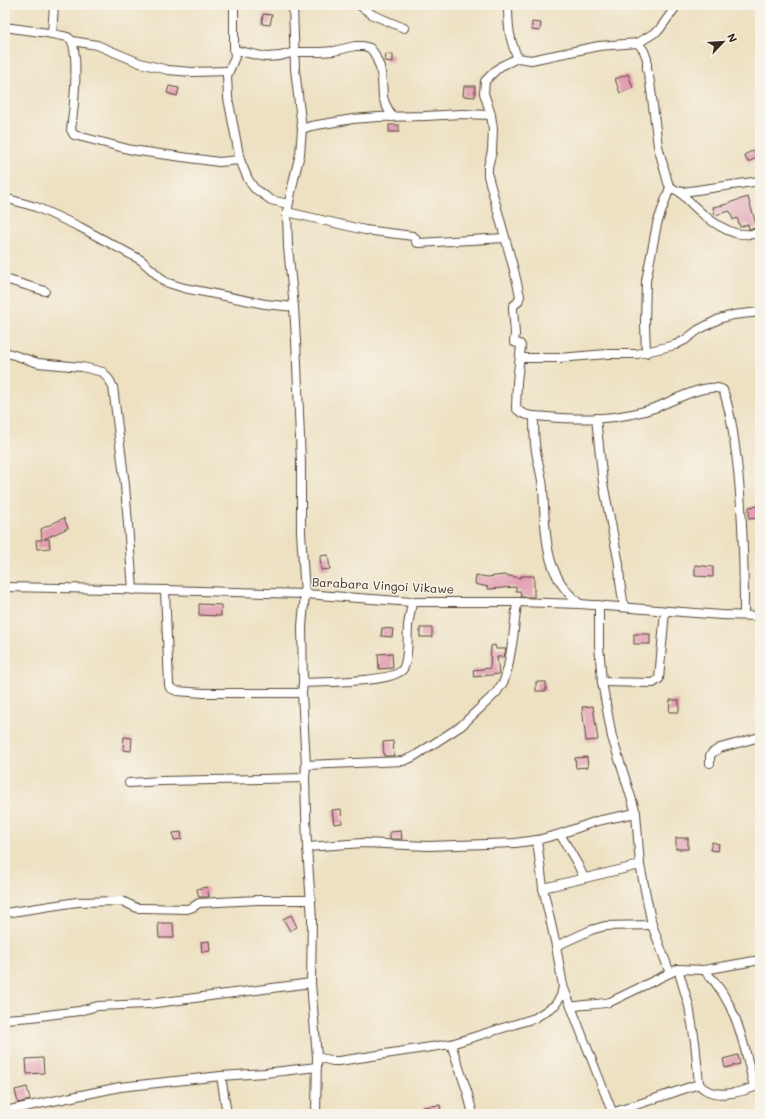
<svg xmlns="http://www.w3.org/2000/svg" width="765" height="1119" viewBox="0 0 765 1119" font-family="Mali,sans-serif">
<rect width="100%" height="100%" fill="#f7f3e8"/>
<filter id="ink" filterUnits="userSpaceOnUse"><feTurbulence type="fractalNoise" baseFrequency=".025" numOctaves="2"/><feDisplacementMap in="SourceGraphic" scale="8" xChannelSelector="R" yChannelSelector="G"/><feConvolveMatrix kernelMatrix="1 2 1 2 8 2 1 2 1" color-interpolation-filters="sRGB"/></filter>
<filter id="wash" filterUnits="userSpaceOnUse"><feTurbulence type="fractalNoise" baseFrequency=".012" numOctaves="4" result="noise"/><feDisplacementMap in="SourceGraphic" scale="16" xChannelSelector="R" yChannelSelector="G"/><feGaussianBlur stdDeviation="0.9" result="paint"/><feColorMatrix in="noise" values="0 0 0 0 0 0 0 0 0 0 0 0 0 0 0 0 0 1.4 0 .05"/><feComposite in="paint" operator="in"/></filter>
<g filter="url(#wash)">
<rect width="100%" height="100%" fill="#ede1c2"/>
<g id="blocks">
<g fill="#e29db2">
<path d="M 263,14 L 272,15 L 270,25 L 262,24 Z"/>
<path d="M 532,22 L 541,23 L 540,31 L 532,30 Z"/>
<path d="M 386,54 L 393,55 L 393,62 L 385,61 Z"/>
<path d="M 628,74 L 633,88 L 620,93 L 615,79 Z"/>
<path d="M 169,86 L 179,88 L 177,96 L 167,93 Z"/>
<path d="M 464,86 L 475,86 L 475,97 L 463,96 Z"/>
<rect x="389" y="125" width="10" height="7"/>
<path d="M 760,147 L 760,156 L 748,162 L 744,155 Z"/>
<path d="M 748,197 L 757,228 L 749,229 L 748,224 L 740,227 L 737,218 L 733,220 L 730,211 L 715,215 L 713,207 L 728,204 L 728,203 Z"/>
<path d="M 757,506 L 758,518 L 749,519 L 749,507 Z"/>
<path d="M 64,518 L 68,528 L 44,539 L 49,539 L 50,548 L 37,549 L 36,540 L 42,540 L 41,529 Z"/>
<path d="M 328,555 L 330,569 L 321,570 L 320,556 Z"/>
<path d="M 695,565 L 713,567 L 713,577 L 695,576 Z"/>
<path d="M 476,575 L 487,577 L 504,575 L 521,578 L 521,576 L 534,576 L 534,597 L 521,597 L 520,591 L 516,591 L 516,587 L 488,589 L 488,587 L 475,584 Z"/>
<path d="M 199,604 L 221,605 L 221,616 L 199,615 Z"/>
<path d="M 382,628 L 393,629 L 392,637 L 381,636 Z"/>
<rect x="420" y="628" width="12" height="9"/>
<rect x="634" y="634" width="16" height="10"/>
<path d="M 495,645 L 496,649 L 506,649 L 504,657 L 497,657 L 499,674 L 474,677 L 473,670 L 490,668 L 491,646 Z"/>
<path d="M 392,653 L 393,668 L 379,669 L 378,654 Z"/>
<rect x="536" y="682" width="10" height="9"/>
<path d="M 670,700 L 679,700 L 679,712 L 669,712 Z"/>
<path d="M 593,706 L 598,740 L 586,741 L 582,707 Z"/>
<path d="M 124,737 L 132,738 L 131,751 L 123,750 Z"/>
<path d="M 393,741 L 394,756 L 384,756 L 383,742 Z"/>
<path d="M 587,757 L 588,767 L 576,768 L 575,758 Z"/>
<path d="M 341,809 L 342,823 L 334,824 L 332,810 Z"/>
<path d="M 401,831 L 402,839 L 390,839 L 390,832 Z"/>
<path d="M 181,832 L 182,839 L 174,840 L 173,833 Z"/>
<rect x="676" y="838" width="12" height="11"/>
<path d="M 712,842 L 719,844 L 718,851 L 710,850 Z"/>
<path d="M 207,887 L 209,897 L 199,897 L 197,889 Z"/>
<path d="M 291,915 L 297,927 L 290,931 L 283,919 Z"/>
<path d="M 158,923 L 173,923 L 174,938 L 159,938 Z"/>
<path d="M 209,941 L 210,951 L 202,952 L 201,942 Z"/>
<path d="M 738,1055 L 740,1064 L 725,1068 L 723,1059 Z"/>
<path d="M 43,1058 L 44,1073 L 27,1074 L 26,1059 Z"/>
<path d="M 27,1087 L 30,1100 L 18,1103 L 15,1090 Z"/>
<path d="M 440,1105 L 441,1114 L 424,1114 L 423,1107 Z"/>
</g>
</g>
</g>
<g filter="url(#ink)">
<use href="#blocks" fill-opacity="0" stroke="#564537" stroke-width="1"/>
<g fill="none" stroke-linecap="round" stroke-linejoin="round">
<defs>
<g id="minor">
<path d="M 234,5 L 234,44 L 235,57 L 227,76 L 228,98 L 240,160 L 248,179 L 254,188 L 271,200 L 288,204"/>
<path d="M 293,5 L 295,69 L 302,129 L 300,154 L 295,174 L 287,212 L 288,247 L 294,307 L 296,340 L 301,462 L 301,532 L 305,594 L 302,626 L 303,683 L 302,693 L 306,765 L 305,778 L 307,847 L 312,919 L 311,983 L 317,1057 L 316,1114"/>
<path d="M 359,5 L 373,15 L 404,28"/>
<path d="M 508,5 C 508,25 509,40 518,58 L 531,60 L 599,46 L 638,43 L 644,51 L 647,59 L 647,69 L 650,82 L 658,146 L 668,183 C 671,189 676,191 683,192 L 760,181"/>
<path d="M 5,27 C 22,30 40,31 57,35 C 61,36 66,36 69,38 C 81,45 73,116 71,130 L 74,135 L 132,150 L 153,153 L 219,162 L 240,160"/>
<path d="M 52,34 L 54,5"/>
<path d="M 72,41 L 97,45 L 140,63 L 168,70 L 192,72 L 228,71"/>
<path d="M 638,43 L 659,30 L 677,5"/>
<path d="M 234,50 L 266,57 L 280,56 L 295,52 L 320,52 L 334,51 L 355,46 L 363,46 L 370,48 L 374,53 L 380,67 L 382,79 L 383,97 L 385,103 L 392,117"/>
<path d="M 518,58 L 501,66 L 495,71 L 485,81 L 484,93 L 491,115 L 493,129 L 492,151 L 488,167 L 488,176 L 514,270 L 520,296 L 518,302 L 513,306 L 513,309 L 515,334 L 514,342 L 520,344 L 521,346 L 517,382 L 516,408 C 523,417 536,416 547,417 C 584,420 622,420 657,407 C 672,401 709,381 723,390 C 731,412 734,438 737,462 C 743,513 744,564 744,615"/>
<path d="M 302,129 L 311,126 L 353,119 L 378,117 L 425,116 L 462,114 L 491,115"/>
<path d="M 679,191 C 694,207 713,226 735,233 C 743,235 752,234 760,234"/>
<path d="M 5,198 L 36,207 L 80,227 L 141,260 L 165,282 L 184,288 L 265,304 L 294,307"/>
<path d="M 287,212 L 365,230 L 413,236 L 415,238 L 416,242 L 418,243 L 505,238"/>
<path d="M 5,279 L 45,291"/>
<path d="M 5,352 L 38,363 L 82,367 L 103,372 L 110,381 L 113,387 L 125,485 L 133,590"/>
<path d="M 646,353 L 645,323 L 646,281 L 657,224 L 670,187"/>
<path d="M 520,358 L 559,358 L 607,354 L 637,354 L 675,345 L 685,340 L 698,330 L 719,319 L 733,315 L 760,312"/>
<path d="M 534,416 C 534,425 534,434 535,443 C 536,459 542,473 543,489 C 546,531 542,574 580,604"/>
<path d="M 596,418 L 603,483 L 619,564 L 620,582 L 624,607"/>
<path d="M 5,587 L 165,590 L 305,594 L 412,602 L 517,602 L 580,604 L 721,615 L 760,616"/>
<path d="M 165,590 L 169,685 L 170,688 L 177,691 L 203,693 L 302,693"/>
<path d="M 599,605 L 599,645 L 602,682 L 612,737 L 636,813 L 640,865 L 652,925 L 670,973"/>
<path d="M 602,682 L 653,683 L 659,679 L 665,611"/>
<path d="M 303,683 C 320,682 394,683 403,669 C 409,658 407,639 408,626 C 409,618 411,610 412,602"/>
<path d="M 710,763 L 710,756 L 712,753 L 720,748 L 760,737"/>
<path d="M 306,765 L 403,761 L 413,757 L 461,726 L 496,693 L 504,681 L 508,667 L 513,639 L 517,602"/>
<path d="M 129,783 L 161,781 L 305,778"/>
<path d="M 560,834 L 578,865 L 584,878"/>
<path d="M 537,840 L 543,888 L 556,946 L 563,986 L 613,1114"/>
<path d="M 307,847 L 363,843 L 428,846 L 515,843 L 537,840 L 560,834 L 597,821 L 636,813"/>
<path d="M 543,888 L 640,865"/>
<path d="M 5,913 L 77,902 L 122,901 L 137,908 L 142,908 L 187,909 L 193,907 L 199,903 L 258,900 L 311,900"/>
<path d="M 556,946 L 591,930 L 605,926 L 652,925"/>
<path d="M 678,969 L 689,1006 L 695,1042 L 699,1084 C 712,1101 743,1092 760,1085"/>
<path d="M 704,970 C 737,1002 744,1044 754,1087"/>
<path d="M 571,1007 C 584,1004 597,1005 610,1002 L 678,969 L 704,970 L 760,960"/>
<path d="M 5,1019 L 32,1017 L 79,1011 L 98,1006 L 148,1004 L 311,983"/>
<path d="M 451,1044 L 467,1091 L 473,1114"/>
<path d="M 317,1057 L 333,1061 L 339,1061 L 451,1044 L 535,1018 L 555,1005 L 561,996 L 563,986"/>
<path d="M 221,1076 L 227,1114"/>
<path d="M 5,1111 L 120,1087 L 221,1076 L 265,1073 L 317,1067"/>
<path d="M 612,1113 L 699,1084"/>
</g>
</defs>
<use href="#minor" stroke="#564537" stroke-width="10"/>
<use href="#minor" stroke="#fff" stroke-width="8"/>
</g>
</g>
<g text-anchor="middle" stroke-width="3" stroke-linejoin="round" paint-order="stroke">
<g font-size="12" fill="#3b2a1e" stroke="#f7f3e8">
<text transform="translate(383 586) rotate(3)" y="4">Barabara Vingoi Vikawe</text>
</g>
</g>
<rect width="765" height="1119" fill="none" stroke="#f7f3e8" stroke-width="20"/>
<g transform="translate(723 42) rotate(65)" stroke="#f7f3e8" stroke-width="3" paint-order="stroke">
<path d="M0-3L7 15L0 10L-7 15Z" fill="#3b2a1e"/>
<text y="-6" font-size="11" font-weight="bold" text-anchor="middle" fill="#3b2a1e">N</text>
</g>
</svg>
